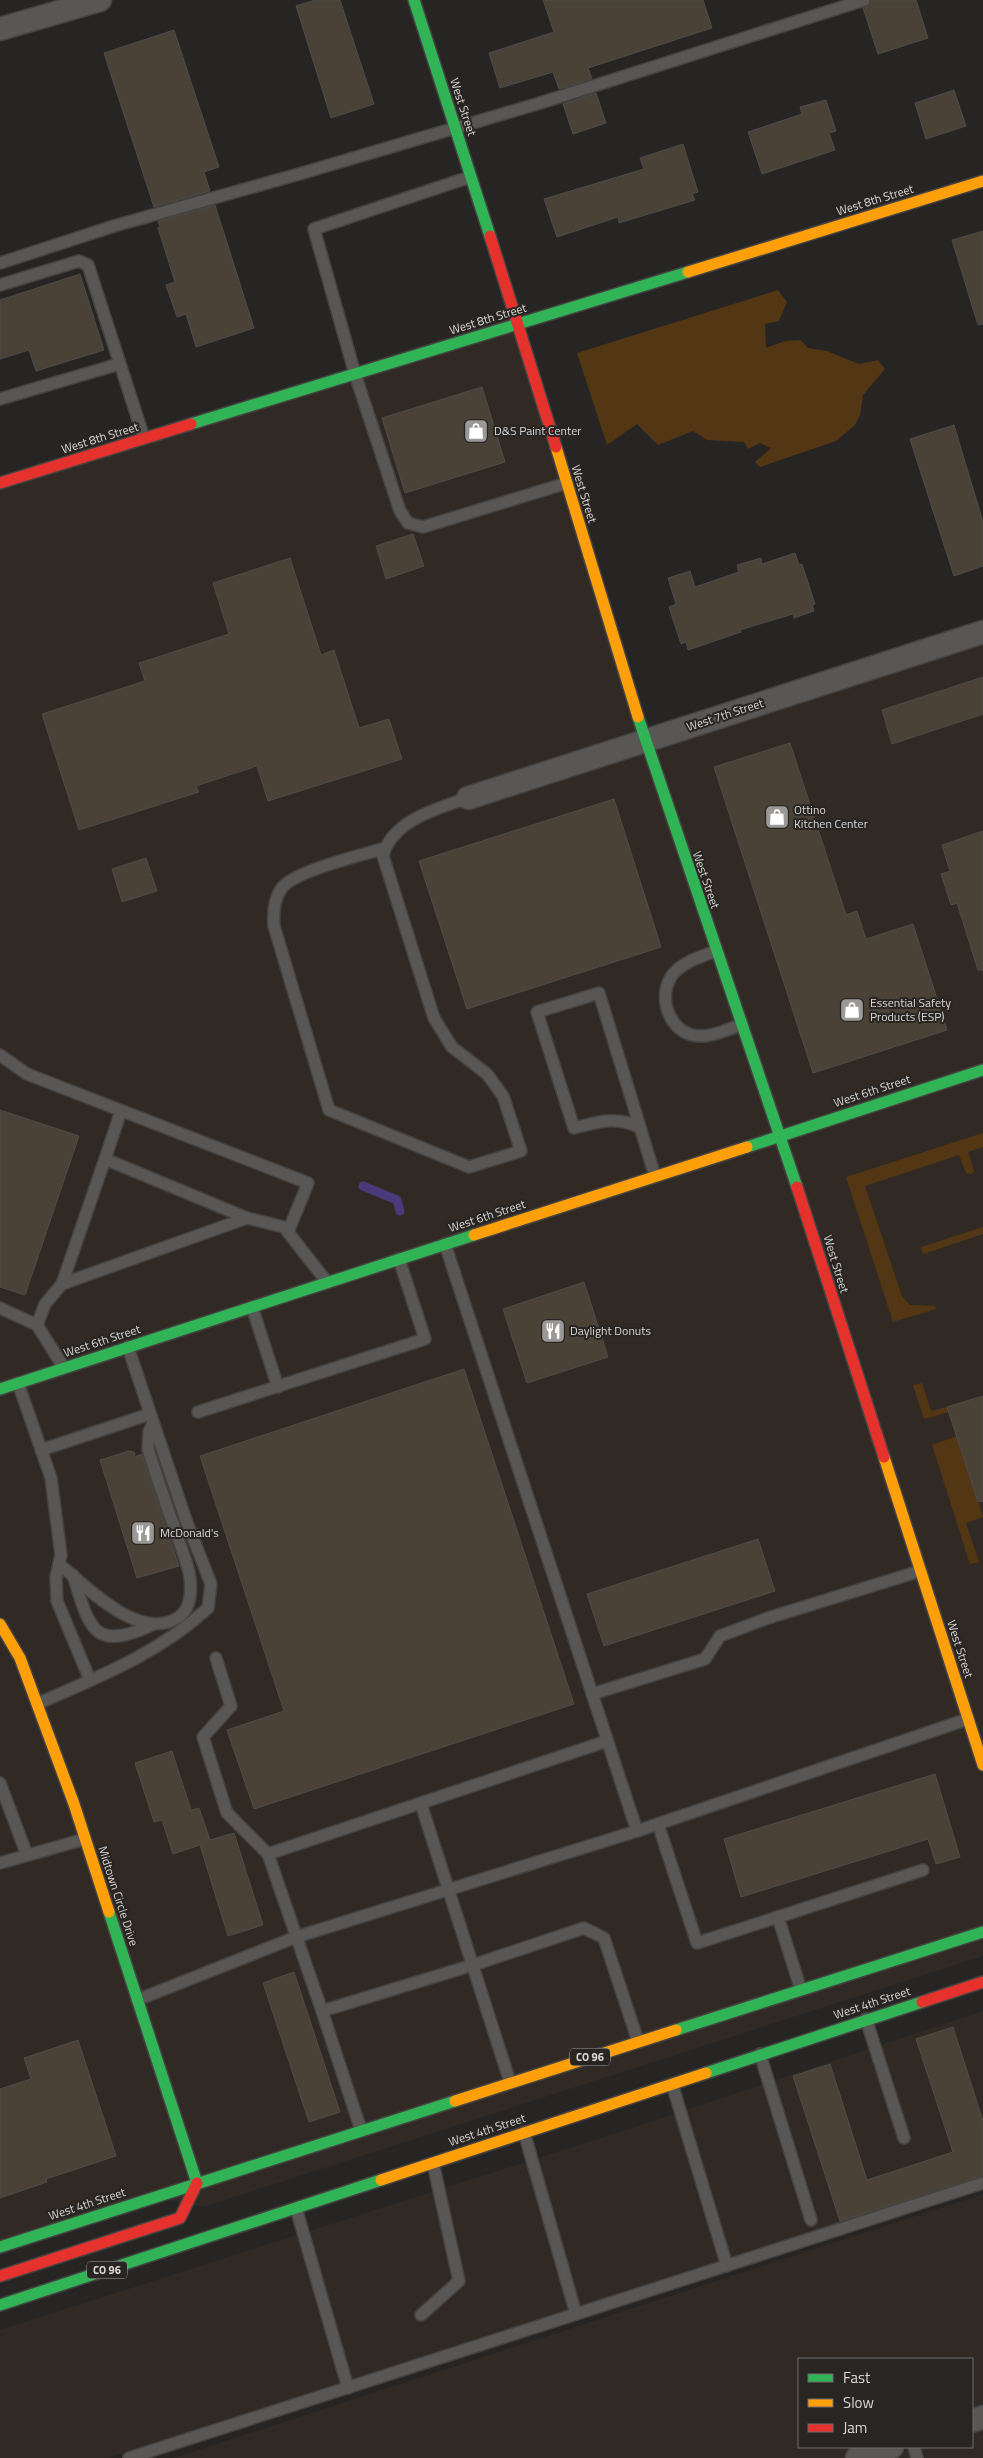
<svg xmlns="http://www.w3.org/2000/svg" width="983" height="2458" viewBox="0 0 983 2458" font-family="'Titillium Web',sans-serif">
<rect width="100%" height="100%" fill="#272524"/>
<g fill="#312a24" fill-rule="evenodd">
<path d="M 518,324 L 645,741 L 983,632 L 983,1956 L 203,2207 L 157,2197 L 0,2246 L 0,485 Z"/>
<path d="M 983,2011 L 983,2178 L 107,2458 L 0,2458 L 0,2330 L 632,2128 Z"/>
<path d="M 983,2194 L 983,2458 L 174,2458 ZM 799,2359 L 972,2359 L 972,2447 L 799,2447 Z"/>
</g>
<g fill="#533614">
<path d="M 778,290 L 787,302 L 779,321 L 765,324 L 766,348 L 785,341 L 801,340 L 808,348 L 827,351 L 859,364 L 878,360 L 885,369 L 863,395 L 860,415 L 855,425 L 836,441 L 760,467 L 755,462 L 771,448 L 760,443 L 748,449 L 744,442 L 707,440 L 693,431 L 658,445 L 637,424 L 607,445 L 577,353 Z"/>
<path d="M 983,1133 L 983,1147 L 968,1152 L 974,1171 L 971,1174 L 966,1173 L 959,1155 L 865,1186 L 902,1296 L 910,1305 L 935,1306 L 936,1309 L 893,1322 L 846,1177 Z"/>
<path d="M 983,1227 L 983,1234 L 923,1254 L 921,1247 Z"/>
<path d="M 922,1383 L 931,1411 L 947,1407 L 949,1412 L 924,1419 L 913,1385 Z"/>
<path d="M 957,1436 L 983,1517 L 966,1523 L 979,1562 L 970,1564 L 932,1445 Z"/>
</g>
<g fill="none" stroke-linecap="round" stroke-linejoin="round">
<path stroke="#493a7a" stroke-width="9" d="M 363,1186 L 397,1200 L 400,1211"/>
</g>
<g fill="#4a4236" stroke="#4e4c4b">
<path d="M 315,0 L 340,0 L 374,104 L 331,118 L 296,6 Z"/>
<path d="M 543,0 L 703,0 L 712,28 L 588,68 L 592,79 L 559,89 L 553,72 L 500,88 L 489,53 L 554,32 Z"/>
<path d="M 871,0 L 916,0 L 928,38 L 878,54 L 863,8 L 869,5 Z"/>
<path d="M 174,30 L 219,167 L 204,172 L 210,191 L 154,207 L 104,53 Z"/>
<path d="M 954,90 L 966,126 L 926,139 L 915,103 Z"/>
<path d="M 596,93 L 606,123 L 573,134 L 563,104 Z"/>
<path d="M 826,100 L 836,131 L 829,133 L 835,150 L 762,174 L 748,132 L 802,114 L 800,107 Z"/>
<path d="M 683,144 L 698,192 L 692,194 L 695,200 L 619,223 L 618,217 L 557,237 L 544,199 L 644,169 L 640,158 Z"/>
<path d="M 215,205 L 254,328 L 196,347 L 186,314 L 177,317 L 169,294 L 166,285 L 175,282 L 158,228 L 160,227 L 158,221 Z"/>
<path d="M 983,231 L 983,324 L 978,325 L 952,240 Z"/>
<path d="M 80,274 L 104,350 L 36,371 L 29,350 L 0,359 L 0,300 Z"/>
<path d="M 482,387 L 505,462 L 405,493 L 382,418 Z"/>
<path d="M 954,425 L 983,522 L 983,566 L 954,576 L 910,439 Z"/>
<path d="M 413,534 L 424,566 L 386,579 L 376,546 Z"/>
<path d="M 795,553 L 799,565 L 802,564 L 815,604 L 812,605 L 814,611 L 794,618 L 793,614 L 740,630 L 741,632 L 688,650 L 686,642 L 681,644 L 669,607 L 676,604 L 668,578 L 690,571 L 695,587 L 739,572 L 737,565 L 761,558 L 762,564 Z"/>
<path d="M 290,558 L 321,655 L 334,650 L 359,728 L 389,719 L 402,759 L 268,801 L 257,766 L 196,786 L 199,792 L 79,830 L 42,714 L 145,681 L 139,663 L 229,634 L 213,583 Z"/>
<path d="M 983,677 L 983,714 L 892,744 L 882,710 Z"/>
<path d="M 790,743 L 846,915 L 857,911 L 866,939 L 913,924 L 947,1030 L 813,1073 L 714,767 Z"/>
<path d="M 614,799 L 661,947 L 467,1009 L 419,861 Z"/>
<path d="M 983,831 L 983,970 L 978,970 L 957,903 L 951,905 L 941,874 L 950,871 L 942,845 Z"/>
<path d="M 146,858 L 157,891 L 122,902 L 112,869 Z"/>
<path d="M 0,1110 L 79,1136 L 25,1295 L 0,1287 Z"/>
<path d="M 584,1282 L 608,1357 L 527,1383 L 503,1309 Z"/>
<path d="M 464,1369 L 574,1704 L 254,1809 L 227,1730 L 284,1711 L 200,1456 Z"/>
<path d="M 983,1396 L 983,1501 L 978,1502 L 947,1407 Z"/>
<path d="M 129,1451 L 134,1452 L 135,1457 L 142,1454 L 179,1566 L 137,1578 L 100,1460 Z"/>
<path d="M 758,1539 L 775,1591 L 604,1646 L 587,1594 Z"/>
<path d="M 172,1751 L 191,1810 L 199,1808 L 210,1840 L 234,1833 L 263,1925 L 228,1936 L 200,1845 L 173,1854 L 162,1820 L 154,1822 L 135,1763 Z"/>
<path d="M 935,1774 L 960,1857 L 936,1864 L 928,1839 L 741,1897 L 724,1839 Z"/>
<path d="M 294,1972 L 340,2112 L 309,2122 L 263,1983 Z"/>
<path d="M 953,2027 L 983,2121 L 983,2176 L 840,2221 L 793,2076 L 830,2064 L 867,2180 L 953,2152 L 916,2039 Z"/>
<path d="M 78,2040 L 116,2156 L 46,2179 L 47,2182 L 0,2198 L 0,2089 L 31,2079 L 24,2058 Z"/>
</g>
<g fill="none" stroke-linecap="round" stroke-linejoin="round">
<defs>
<g id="lane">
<path d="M 470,177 L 314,229 L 355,374 L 400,511 L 408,523 L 423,527 L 567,483"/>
<path d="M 0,263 L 114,226 L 306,172 L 540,103 L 864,0"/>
<path d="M 0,285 L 79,261 L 88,265 L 144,438"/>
<path d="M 0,399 L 119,364"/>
<path d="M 385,848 C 363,855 293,871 281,889 C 274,900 273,914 274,926 L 329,1110 L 469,1167 L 521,1151 L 503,1096 L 487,1074 L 452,1047 L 434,1018 L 383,856 C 391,821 438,808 468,798 L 467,794"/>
<path d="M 716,951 C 703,956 688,960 677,970 C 656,988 665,1028 692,1035 C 708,1039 726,1030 741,1025"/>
<path d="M 0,1055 L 27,1074 L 308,1183 L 288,1232"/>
<path d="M 640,1128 C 618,1115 597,1122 574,1128 L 537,1012 L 599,993 L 655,1176"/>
<path d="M 105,1159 L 121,1111"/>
<path d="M 445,1244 L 637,1831"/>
<path d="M 62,1284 L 105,1159 L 247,1218"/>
<path d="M 252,1307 L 278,1387"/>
<path d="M 0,1308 L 37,1325 L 64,1368"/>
<path d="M 37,1325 L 45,1304 L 62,1284 L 247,1218 L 284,1227 L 327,1282"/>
<path d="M 18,1383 L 51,1478 L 61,1555 L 56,1577 L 57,1601 L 90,1680"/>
<path d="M 198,1412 L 425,1339 L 399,1259"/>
<path d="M 41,1450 L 150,1414"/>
<path d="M 59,1564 C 88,1588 140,1643 179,1617 C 192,1608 192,1587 189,1572 C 186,1559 180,1545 176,1532 C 166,1505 157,1477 148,1449 L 149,1432 L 153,1423"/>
<path d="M 73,1575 C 89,1626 92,1653 152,1625"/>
<path d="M 216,1658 L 231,1706 L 203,1737 L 227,1813 L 268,1854 L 322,2011 L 473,1965 L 584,1928 L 604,1938 L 638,2041"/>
<path d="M 592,1694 L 705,1659 L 720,1636 L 768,1618 L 920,1571"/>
<path d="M 37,1704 C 98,1677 158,1654 208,1608 L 211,1584 L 186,1520 L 128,1347"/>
<path d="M 0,1783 L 27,1855"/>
<path d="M 421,1804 L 510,2082"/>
<path d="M 658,1824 L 697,1943 L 778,1917 L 801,1990"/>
<path d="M 268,1854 L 607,1741"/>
<path d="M 0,1863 L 85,1839"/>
<path d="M 778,1917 L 923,1870"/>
<path d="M 137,2000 L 296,1937 L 637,1831 L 968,1719"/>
<path d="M 322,2011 L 361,2130"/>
<path d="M 866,2019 L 904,2138"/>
<path d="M 760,2054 L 811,2220"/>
<path d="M 672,2084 L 727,2266"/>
<path d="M 524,2132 L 576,2314"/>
<path d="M 296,2208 L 348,2388"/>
<path d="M 421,2315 L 459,2281 L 433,2163"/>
<path d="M 914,2447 L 917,2458"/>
<path d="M 129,2458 L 983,2183"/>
</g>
<g id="street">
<path d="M 0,29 L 100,0"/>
<path d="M 468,798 L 983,632"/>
<path d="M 972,2421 L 983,2417"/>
<path d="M 857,2458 L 892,2447"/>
</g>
<g id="fast">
<path d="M 414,0 L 490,236"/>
<path d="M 191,424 L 688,272"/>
<path d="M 638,717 L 797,1187"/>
<path d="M 747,1147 L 983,1070"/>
<path d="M 0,1389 L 474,1235"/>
<path d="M 109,1912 L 197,2183"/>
<path d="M 676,2030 L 983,1932"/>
<path d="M 706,2073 L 922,2002"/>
<path d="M 0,2247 L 455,2101"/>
<path d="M 0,2305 L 381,2180"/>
</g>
<g id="slow">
<path d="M 688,272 L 983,181"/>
<path d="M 556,447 L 638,717"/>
<path d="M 474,1235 L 747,1147"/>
<path d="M 884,1457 L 983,1765"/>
<path d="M 0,1624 L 20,1658 L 74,1804 L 109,1912"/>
<path d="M 455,2101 L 676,2030"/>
<path d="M 381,2180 L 706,2073"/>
</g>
<g id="jam">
<path d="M 490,236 L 556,447"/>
<path d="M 0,483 L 191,424"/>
<path d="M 797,1187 L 884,1457"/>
<path d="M 922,2002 L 983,1982"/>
<path d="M 0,2276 L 180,2218 L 197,2183"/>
</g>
</defs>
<use href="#lane" stroke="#444342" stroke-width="14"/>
<use href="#street" stroke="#444342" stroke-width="25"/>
<use href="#fast" stroke="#444342" stroke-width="14"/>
<use href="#slow" stroke="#444342" stroke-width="14"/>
<use href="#jam" stroke="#444342" stroke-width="14"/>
<use href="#lane" stroke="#595755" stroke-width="11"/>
<use href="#street" stroke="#595755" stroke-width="22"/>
<use href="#fast" stroke="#30b455" stroke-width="11"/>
<use href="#slow" stroke="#ff9f0a" stroke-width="11"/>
<use href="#jam" stroke="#e5322d" stroke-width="11"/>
</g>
<defs>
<symbol id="shop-square" viewBox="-11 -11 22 22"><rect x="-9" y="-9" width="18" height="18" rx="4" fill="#9b9998" stroke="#282523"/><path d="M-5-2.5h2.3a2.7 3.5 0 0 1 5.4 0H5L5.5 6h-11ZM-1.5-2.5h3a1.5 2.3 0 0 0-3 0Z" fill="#fff"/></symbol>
<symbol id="restaurant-square" viewBox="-11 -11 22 22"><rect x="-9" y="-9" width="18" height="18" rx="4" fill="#9b9998" stroke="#282523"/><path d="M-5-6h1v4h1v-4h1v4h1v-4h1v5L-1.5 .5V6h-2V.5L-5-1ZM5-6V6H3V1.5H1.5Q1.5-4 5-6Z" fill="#fff"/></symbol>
</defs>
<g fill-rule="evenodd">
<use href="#shop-square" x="462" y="417" width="28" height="28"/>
<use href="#shop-square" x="763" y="803" width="28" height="28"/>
<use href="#shop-square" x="838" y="996" width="28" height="28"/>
<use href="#restaurant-square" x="539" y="1317" width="28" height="28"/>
<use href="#restaurant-square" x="129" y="1519" width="28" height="28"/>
</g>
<g text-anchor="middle" stroke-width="4" stroke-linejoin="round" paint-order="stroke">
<g fill="#282523" stroke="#a5a2a0" stroke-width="1">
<rect x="570" y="2048.5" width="40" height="17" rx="4"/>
<rect x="87" y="2261.5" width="40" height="17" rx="4"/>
</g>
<g font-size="11" font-weight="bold" fill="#dad8d6">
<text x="590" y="2061">CO 96</text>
<text x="107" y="2274">CO 96</text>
</g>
<g font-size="12" fill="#dad8d6" stroke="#282523">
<text transform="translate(463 107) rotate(72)" y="4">West Street</text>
<text transform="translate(875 200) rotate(-17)" y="4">West 8th Street</text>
<text transform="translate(488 319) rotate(-17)" y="4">West 8th Street</text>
<text transform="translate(100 438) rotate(-17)" y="4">West 8th Street</text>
<text transform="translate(584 494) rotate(73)" y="4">West Street</text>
<text transform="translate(725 715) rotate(-18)" y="4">West 7th Street</text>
<text transform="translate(706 880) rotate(71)" y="4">West Street</text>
<text transform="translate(872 1091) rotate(-18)" y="4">West 6th Street</text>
<text transform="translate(487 1216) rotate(-18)" y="4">West 6th Street</text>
<text transform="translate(836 1264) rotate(73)" y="4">West Street</text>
<text transform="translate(102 1341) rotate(-18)" y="4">West 6th Street</text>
<text transform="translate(960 1649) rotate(72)" y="4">West Street</text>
<text transform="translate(118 1896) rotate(72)" y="4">Midtown Circle Drive</text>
<text transform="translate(872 2003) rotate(-18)" y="4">West 4th Street</text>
<text transform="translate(487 2130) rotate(-18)" y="4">West 4th Street</text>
<text transform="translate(87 2204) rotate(-18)" y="4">West 4th Street</text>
</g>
<g font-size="12" fill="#dad8d6" stroke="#282523" text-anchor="start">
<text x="494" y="435">D&amp;S Paint Center</text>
<text x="794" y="814">Ottino<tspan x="794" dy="14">Kitchen Center</tspan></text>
<text x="870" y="1007">Essential Safety<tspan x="870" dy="14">Products (ESP)</tspan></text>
<text x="570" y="1335">Daylight Donuts</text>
<text x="160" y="1537">McDonald's</text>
</g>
</g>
<rect x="798" y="2358" width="175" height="90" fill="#282523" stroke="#6f6d6b"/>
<rect x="808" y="2374" width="25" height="8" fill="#30b455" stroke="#6f6d6b"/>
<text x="843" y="2383" font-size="15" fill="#dad8d6">Fast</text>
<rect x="808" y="2399" width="25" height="8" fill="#ff9f0a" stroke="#6f6d6b"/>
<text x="843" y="2408" font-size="15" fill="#dad8d6">Slow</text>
<rect x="808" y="2424" width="25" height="8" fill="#e5322d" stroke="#6f6d6b"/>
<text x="843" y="2433" font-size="15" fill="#dad8d6">Jam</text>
</svg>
